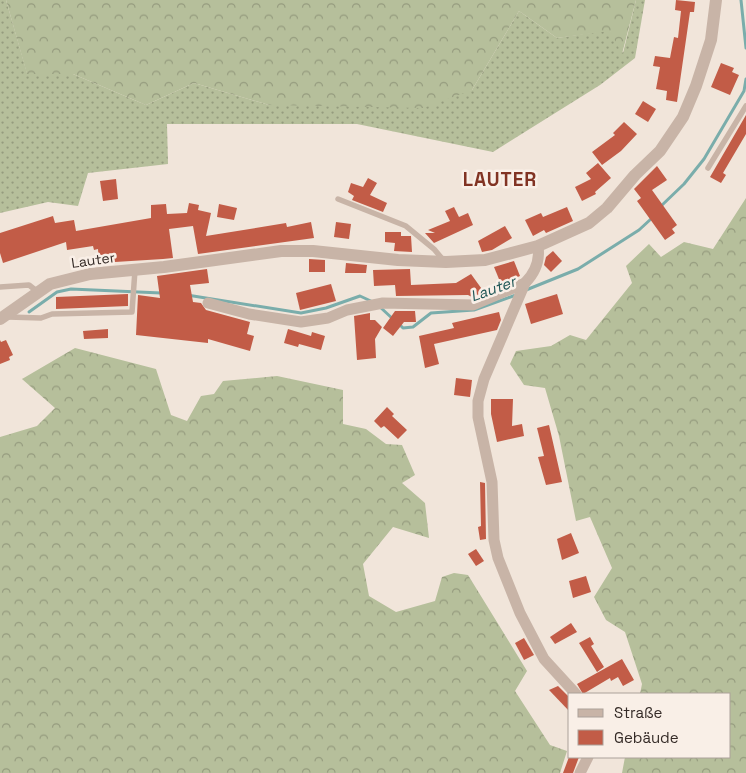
<svg xmlns="http://www.w3.org/2000/svg" width="746" height="773" viewBox="0 0 746 773" font-family="'Space Grotesk',sans-serif">
<defs>
<pattern id="grass-dots" width="8" height="8" patternUnits="userSpaceOnUse" patternTransform="scale(1.25)"><rect width="8" height="8" fill="#b6bf9b"/><path d="M2 2h.1M6 6h.1" fill="none" stroke="#959b7e" stroke-width="1.8" stroke-linecap="round"/></pattern>
<pattern id="forest-crowns" width="20" height="18" patternUnits="userSpaceOnUse" patternTransform="scale(1.25)"><rect width="20" height="18" fill="#b6bf9b"/><path d="M2 6a3 3 0 1 1 6 0M12 15a3 3 0 1 1 6 0" fill="none" stroke="#959b7e"/></pattern>
</defs>
<rect width="100%" height="100%" fill="#f1e5da"/>
<path fill="url(#grass-dots)" d="M 0,0 L 6,0 L 27,73 L 73,74 L 146,105 L 194,83 L 269,105 L 472,90 L 519,11 L 557,38 L 610,30 L 623,53 L 636,0 L 645,0 L 635,58 L 600,85 L 493,152 L 357,124 L 167,124 L 168,164 L 88,173 L 78,206 L 48,202 L 0,213 Z"/>
<g fill="url(#forest-crowns)">
<path d="M 6,0 L 636,0 L 622,54 L 610,31 L 557,38 L 519,11 L 472,90 L 423,108 L 269,105 L 194,83 L 146,105 L 73,74 L 27,74 Z"/>
<path d="M 746,198 L 746,773 L 622,773 L 625,757 L 730,757 L 730,694 L 640,694 L 642,684 L 625,632 L 606,620 L 594,597 L 612,568 L 590,517 L 576,521 L 559,436 L 545,388 L 524,385 L 510,364 L 516,351 L 551,346 L 570,335 L 586,340 L 632,283 L 626,266 L 649,244 L 661,257 L 684,242 L 713,249 Z"/>
<path d="M 75,348 L 156,369 L 171,415 L 187,421 L 201,396 L 214,394 L 223,381 L 277,376 L 343,390 L 343,424 L 366,429 L 386,444 L 402,445 L 415,475 L 402,483 L 425,503 L 429,538 L 393,527 L 363,564 L 369,596 L 396,612 L 435,601 L 442,577 L 454,573 L 468,575 L 527,671 L 515,691 L 550,745 L 567,751 L 560,773 L 0,773 L 0,437 L 37,426 L 55,408 L 22,379 Z"/>
</g>
<g fill="none" stroke-linecap="round" stroke-linejoin="round">
<g stroke="#7aadab" stroke-width="3">
<path d="M 741,0 L 746,48"/>
<path d="M 660,207 L 684,184 L 704,159 L 744,91 L 746,79"/>
<path d="M 526,290 L 578,269 L 639,230 L 652,218"/>
<path d="M 187,295 L 301,313 L 326,308 L 360,296 L 373,302"/>
<path d="M 380,307 L 394,320"/>
<path d="M 29,312 L 57,292 L 71,289 L 161,293"/>
<path d="M 399,324 L 403,328 L 413,327 L 431,313 L 474,310 L 516,295"/>
</g>
</g>
<g fill="#c25c47">
<path d="M 676,0 L 695,2 L 694,12 L 690,12 L 677,102 L 666,100 L 667,91 L 656,89 L 660,67 L 653,66 L 655,56 L 670,58 L 674,37 L 678,38 L 681,11 L 675,10 Z"/>
<path d="M 721,63 L 734,68 L 732,72 L 739,75 L 730,95 L 711,87 Z"/>
<path d="M 643,101 L 656,109 L 648,122 L 635,114 Z"/>
<path d="M 746,115 L 746,134 L 723,173 L 726,175 L 721,183 L 710,177 Z"/>
<path d="M 624,122 L 637,134 L 621,151 L 602,165 L 592,152 L 615,135 L 613,133 Z"/>
<path d="M 598,163 L 611,178 L 595,192 L 596,194 L 582,201 L 575,187 L 591,179 L 586,173 Z"/>
<path d="M 657,166 L 667,180 L 652,190 L 677,225 L 672,229 L 675,233 L 665,240 L 637,201 L 641,198 L 634,189 Z"/>
<path d="M 368,178 L 377,183 L 370,195 L 387,203 L 383,212 L 352,200 L 354,196 L 348,192 L 351,183 L 363,187 Z"/>
<path d="M 116,179 L 118,199 L 103,201 L 100,181 Z"/>
<path d="M 189,203 L 199,205 L 198,210 L 211,213 L 206,236 L 286,223 L 287,227 L 311,222 L 314,238 L 198,254 L 193,226 L 169,229 L 173,258 L 163,259 L 99,263 L 98,249 L 94,250 L 93,246 L 67,250 L 66,242 L 3,263 L 0,253 L 0,233 L 53,216 L 55,223 L 74,220 L 76,231 L 151,218 L 151,205 L 166,204 L 167,214 L 187,213 Z"/>
<path d="M 219,204 L 237,208 L 234,220 L 217,217 Z"/>
<path d="M 454,207 L 459,217 L 468,213 L 473,225 L 434,243 L 425,233 L 435,233 L 428,230 L 450,221 L 445,211 Z"/>
<path d="M 567,207 L 573,221 L 546,233 L 544,230 L 533,236 L 525,220 L 541,213 L 543,217 Z"/>
<path d="M 336,222 L 351,224 L 349,239 L 334,237 Z"/>
<path d="M 505,226 L 512,238 L 492,250 L 482,252 L 478,241 Z"/>
<path d="M 385,232 L 401,232 L 401,236 L 411,236 L 412,252 L 394,251 L 395,243 L 385,242 Z"/>
<path d="M 553,251 L 562,261 L 551,272 L 544,265 L 546,257 Z"/>
<path d="M 309,259 L 325,260 L 325,272 L 309,272 Z"/>
<path d="M 514,261 L 520,276 L 501,284 L 494,267 Z"/>
<path d="M 346,263 L 367,265 L 366,273 L 345,273 Z"/>
<path d="M 207,269 L 209,283 L 190,285 L 193,302 L 201,303 L 206,310 L 250,322 L 247,334 L 254,336 L 250,351 L 208,339 L 208,343 L 136,335 L 138,295 L 160,298 L 157,276 Z"/>
<path d="M 410,269 L 411,285 L 456,283 L 471,274 L 484,292 L 472,297 L 468,295 L 396,296 L 395,285 L 374,286 L 373,270 Z"/>
<path d="M 331,284 L 336,301 L 300,310 L 296,293 Z"/>
<path d="M 128,294 L 128,306 L 56,309 L 56,297 Z"/>
<path d="M 557,294 L 563,314 L 531,324 L 525,304 Z"/>
<path d="M 395,311 L 415,311 L 416,322 L 404,322 L 393,336 L 383,328 Z"/>
<path d="M 499,312 L 501,320 L 497,330 L 434,344 L 439,364 L 425,368 L 419,336 L 454,328 L 452,323 Z"/>
<path d="M 370,313 L 370,320 L 375,320 L 382,327 L 375,339 L 376,358 L 357,360 L 354,316 Z"/>
<path d="M 108,329 L 108,338 L 84,339 L 83,331 Z"/>
<path d="M 288,329 L 311,336 L 312,332 L 325,336 L 321,350 L 299,344 L 298,347 L 284,343 Z"/>
<path d="M 0,340 L 1,342 L 6,340 L 13,355 L 9,357 L 10,360 L 0,364 Z"/>
<path d="M 456,378 L 472,380 L 470,397 L 454,395 Z"/>
<path d="M 491,399 L 513,399 L 512,426 L 522,424 L 524,436 L 497,442 L 491,414 Z"/>
<path d="M 387,407 L 394,414 L 392,416 L 407,430 L 398,439 L 384,426 L 381,428 L 374,421 Z"/>
<path d="M 549,425 L 562,482 L 546,485 L 538,457 L 544,456 L 537,428 Z"/>
<path d="M 480,482 L 485,483 L 486,539 L 480,540 L 478,527 L 481,526 Z"/>
<path d="M 571,533 L 579,553 L 562,560 L 557,539 Z"/>
<path d="M 476,549 L 484,561 L 476,566 L 468,554 Z"/>
<path d="M 586,576 L 591,592 L 573,598 L 569,581 Z"/>
<path d="M 571,623 L 577,632 L 555,644 L 550,637 Z"/>
<path d="M 590,637 L 594,644 L 591,646 L 604,667 L 597,672 L 579,643 Z"/>
<path d="M 524,638 L 534,655 L 524,660 L 515,643 Z"/>
<path d="M 622,659 L 634,680 L 623,686 L 618,677 L 611,681 L 610,678 L 583,694 L 577,684 Z"/>
<path d="M 558,686 L 570,698 L 570,712 L 549,690 Z"/>
<path d="M 569,757 L 579,757 L 573,773 L 563,773 Z"/>
</g>
<g fill="none" stroke-linecap="round" stroke-linejoin="round">
<g stroke="#c8b4a7" stroke-width="5.5">
<path d="M 708,168 L 746,106"/>
<path d="M 338,199 L 406,226 L 434,249 L 444,261"/>
<path d="M 0,287 L 29,285 L 38,292"/>
<path d="M 8,317 L 41,318 L 52,314 L 132,312 L 135,270"/>
</g>
<g stroke="#c8b4a7" stroke-width="11">
<path d="M 538,246 C 540,260 535,273 525,283 L 484,379 L 478,401 L 478,417 L 492,482 L 494,540 L 498,558 L 520,613 L 544,659 L 576,694"/>
<path d="M 208,303 L 249,314 L 301,322 L 328,318 L 347,310 L 383,303 L 473,305 L 525,283"/>
<path d="M 580,773 L 588,757"/>
</g>
<path stroke="#c8b4a7" stroke-width="12" d="M 0,319 L 50,284 L 90,274 L 164,267 L 281,251 L 313,251 L 398,260 L 446,262 L 485,260 L 538,246 L 589,223 L 607,208 L 635,175 L 660,151 L 683,117 L 696,86 L 711,40 L 716,0"/>
</g>
<g text-anchor="middle" stroke-width="5" stroke-linejoin="round" paint-order="stroke">
<g font-size="14" fill="#352b27" stroke="#f9efe7">
<text transform="translate(93 260) rotate(-8)" y="5">Lauter</text>
</g>
<g font-size="15" font-style="italic" fill="#1e5555" stroke="#f9efe7">
<text transform="translate(493 289) rotate(-20)" y="5">Lauter</text>
</g>
<g font-size="19" font-weight="bold" letter-spacing="1" fill="#813323" stroke="#f9efe7">
<text x="500" y="186">LAUTER</text>
</g>
</g>
<rect x="568" y="693" width="162" height="65" fill="#f9efe7" stroke="#aba19a"/>
<rect x="578" y="709" width="25" height="8" fill="#c8b4a7" stroke="#aba19a"/>
<text x="614" y="718" font-size="15" fill="#352b27">Straße</text>
<rect x="578" y="730" width="25" height="15" fill="#c25c47" stroke="#aba19a"/>
<text x="614" y="743" font-size="15" fill="#352b27">Gebäude</text>
</svg>
